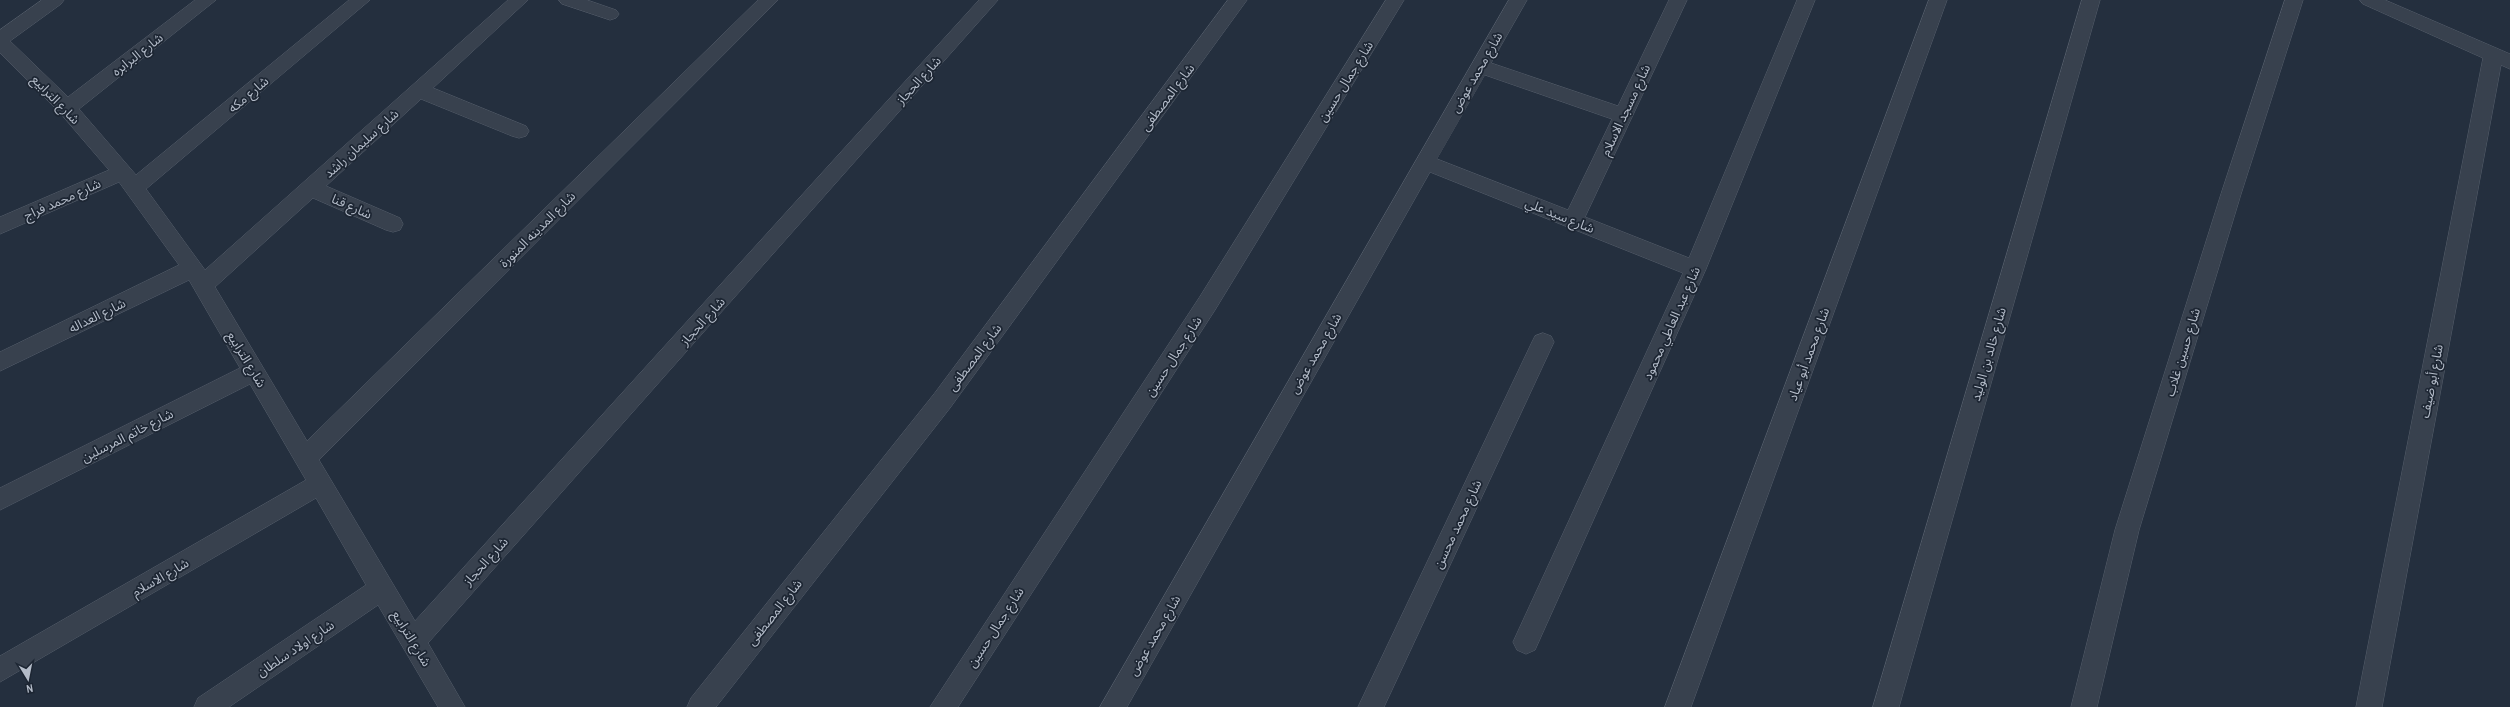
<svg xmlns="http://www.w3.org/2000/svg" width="2510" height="707" viewBox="0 0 2510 707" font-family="'Archivo Narrow','Noto Sans Arabic',sans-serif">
<rect width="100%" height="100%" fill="#242f3e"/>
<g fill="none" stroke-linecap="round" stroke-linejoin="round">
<defs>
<g id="minor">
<path d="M 42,0 L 64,0 L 61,4 L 10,41 L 68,97 L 195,0 L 216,0 L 79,109 L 136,175 L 349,0 L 370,0 L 146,189 L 205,270 L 508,0 L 528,0 L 433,88 L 526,126 L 529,131 L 526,136 L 519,138 L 512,136 L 421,99 L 326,186 L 400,218 L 403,224 L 400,230 L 393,232 L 386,230 L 313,198 L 215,287 L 307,441 L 758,0 L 778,0 L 319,460 L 415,621 L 979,0 L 998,0 L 428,643 L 465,707 L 438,707 L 378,605 L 229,707 L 194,707 L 198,698 L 366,585 L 316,498 L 0,682 L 0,656 L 306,480 L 250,384 L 0,510 L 0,488 L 240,368 L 189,280 L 0,371 L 0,352 L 179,265 L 119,182 L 0,234 L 0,217 L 109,170 L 60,113 L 0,53 L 0,30 Z"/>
<path d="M 559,0 L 587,0 L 616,10 L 619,14 L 616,18 L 610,20 L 562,4 Z"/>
<path d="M 1228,0 L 1247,0 L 950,408 L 716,707 L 687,707 L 691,698 L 934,394 Z"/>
<path d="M 1386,0 L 1404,0 L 1215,310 L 958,707 L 930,707 L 1199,298 Z"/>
<path d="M 1509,0 L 1527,0 L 1491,63 L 1618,106 L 1669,0 L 1687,0 L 1585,217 L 1689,258 L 1797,0 L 1815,0 L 1706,269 L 1535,650 L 1526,654 L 1517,650 L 1513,642 L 1683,273 L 1430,172 L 1127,707 L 1100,707 ZM 1485,75 L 1612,119 L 1568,210 L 1437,159 Z"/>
<path d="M 1929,0 L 1947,0 L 1691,707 L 1665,707 Z"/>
<path d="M 2082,0 L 2100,0 L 1899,707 L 1873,707 Z"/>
<path d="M 2285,0 L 2303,0 L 2241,194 L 2139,530 L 2097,707 L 2071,707 L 2115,530 L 2221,194 Z"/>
<path d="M 2360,0 L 2385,0 L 2510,54 L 2510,69 L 2501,65 L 2382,707 L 2356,707 L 2483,58 L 2363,4 Z"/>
<path d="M 1543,333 L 1551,336 L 1554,342 L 1384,707 L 1358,707 L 1532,342 L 1535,336 Z"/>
</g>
</defs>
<use href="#minor" stroke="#565f6c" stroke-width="1"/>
<use href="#minor" fill="#38414e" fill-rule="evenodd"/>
</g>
<g text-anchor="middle" stroke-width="3.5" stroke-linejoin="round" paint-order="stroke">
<g font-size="13" fill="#b4bcc9" stroke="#1d2633">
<text transform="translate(137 54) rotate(-38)" y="5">شارع البرابره</text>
<text transform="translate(1476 72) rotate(-60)" y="5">شارع محمد عوض</text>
<text transform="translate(918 80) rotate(-48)" y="5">شارع الحجاز</text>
<text transform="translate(1345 81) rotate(-58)" y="5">شارع جمال حسين</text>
<text transform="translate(248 94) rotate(-40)" y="5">شارع مكه</text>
<text transform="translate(1167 97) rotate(-53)" y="5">شارع المصطفى</text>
<text transform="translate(56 99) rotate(46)" y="5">شارع الترابيع</text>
<text transform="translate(1625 110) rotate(-65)" y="5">شارع مسجد الاسلام</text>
<text transform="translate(361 143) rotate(-42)" y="5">شارع سليمان راشد</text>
<text transform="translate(62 199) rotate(-24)" y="5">شارع محمد فراج</text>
<text transform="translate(352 206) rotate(24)" y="5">شارع قنا</text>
<text transform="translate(1560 215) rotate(22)" y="5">شارع سيد علي</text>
<text transform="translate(537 229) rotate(-45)" y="5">شارع المدينه المنورة</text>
<text transform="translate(97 315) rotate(-26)" y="5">شارع العداله</text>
<text transform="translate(702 321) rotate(-48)" y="5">شارع الحجاز</text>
<text transform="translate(1671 323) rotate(-66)" y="5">شارع عبد العاطي محمود</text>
<text transform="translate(2182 352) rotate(-73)" y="5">شارع حسين غلاب</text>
<text transform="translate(1315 353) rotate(-60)" y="5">شارع محمد عوض</text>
<text transform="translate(1808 354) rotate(-70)" y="5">شارع محمد أبو عياد</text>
<text transform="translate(1988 354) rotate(-74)" y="5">شارع خالد بن الوليد</text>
<text transform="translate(1173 356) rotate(-57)" y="5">شارع جمال حسين</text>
<text transform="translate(974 357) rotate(-53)" y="5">شارع المصطفى</text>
<text transform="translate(247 359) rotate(59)" y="5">شارع الترابيع</text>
<text transform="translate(2431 381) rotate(-79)" y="5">شارع أبو ضيف</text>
<text transform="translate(127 435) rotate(-27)" y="5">شارع خاتم المرسلين</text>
<text transform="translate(1457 524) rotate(-65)" y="5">شارع محمد محسن</text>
<text transform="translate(485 561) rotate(-48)" y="5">شارع الحجاز</text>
<text transform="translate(160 577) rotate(-30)" y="5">شارع الاسلام</text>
<text transform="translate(774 612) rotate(-52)" y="5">شارع المصطفى</text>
<text transform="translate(995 627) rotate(-57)" y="5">شارع جمال حسين</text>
<text transform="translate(1154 635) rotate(-60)" y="5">شارع محمد عوض</text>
<text transform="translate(412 638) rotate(59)" y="5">شارع الترابيع</text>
<text transform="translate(295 648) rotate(-34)" y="5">شارع اولاد سلطان</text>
</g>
</g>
<g transform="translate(28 679) rotate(170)" stroke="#1d2633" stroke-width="3" paint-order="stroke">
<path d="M0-3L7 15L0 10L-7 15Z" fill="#b4bcc9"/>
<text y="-6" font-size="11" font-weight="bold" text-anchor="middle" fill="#b4bcc9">N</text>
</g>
</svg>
